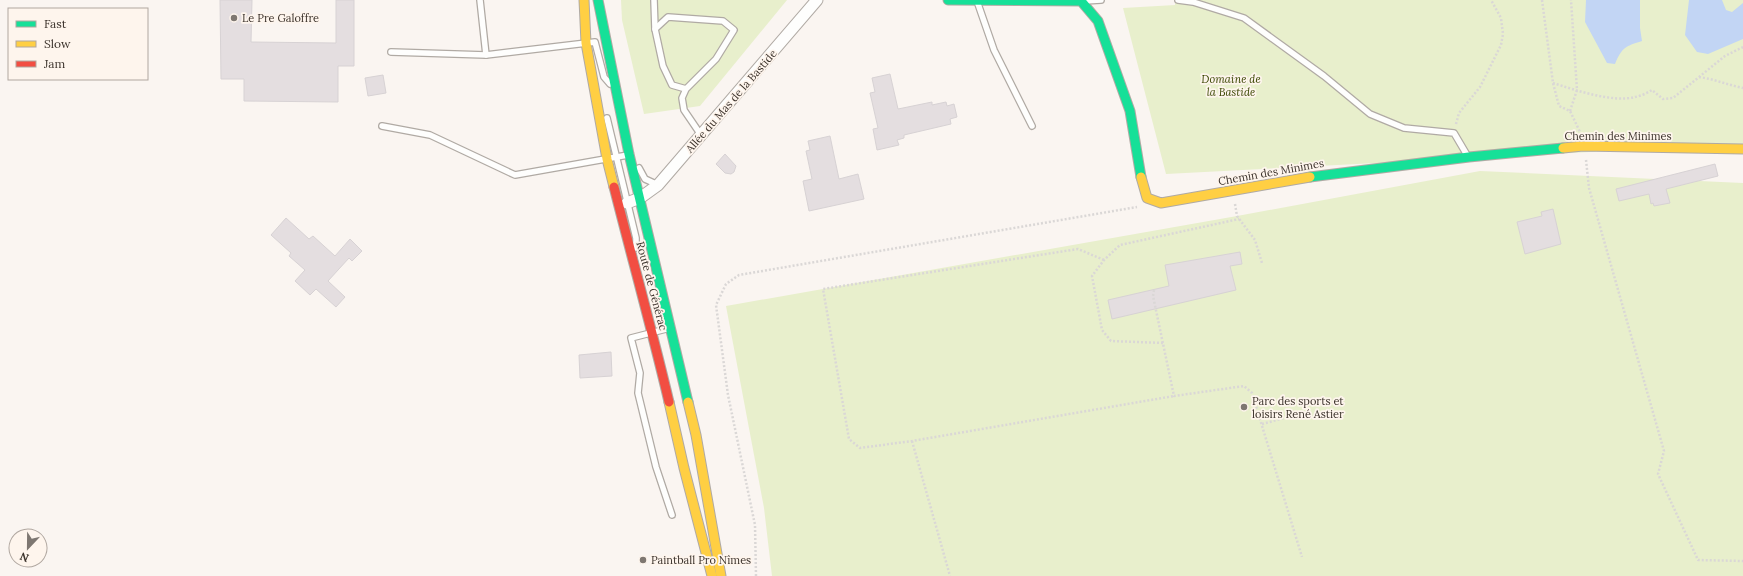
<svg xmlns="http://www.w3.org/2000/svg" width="1743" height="576" viewBox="0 0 1743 576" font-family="Lora,serif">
<rect width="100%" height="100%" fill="#faf5f1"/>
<g fill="#e8efcc">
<path d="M 621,0 L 787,0 L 700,106 L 644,114 L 622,20 Z"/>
<path d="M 1175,0 L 1743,0 L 1743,144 L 1166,174 L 1123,8 L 1175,5 Z"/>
<path d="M 1480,171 L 1743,183 L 1743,576 L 772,576 L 764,508 L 726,306 L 1237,216 Z"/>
</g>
<g fill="#c2d5f4">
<path d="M 1586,0 L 1640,0 L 1640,28 L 1642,41 C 1626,46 1622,47 1615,64 L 1607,63 L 1585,22 Z"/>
<path d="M 1689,0 L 1722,0 L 1726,10 L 1732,12 L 1743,3 L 1743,39 L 1708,54 L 1697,52 L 1685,35 Z"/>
</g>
<g fill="#e4dee0" stroke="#d7d2d4">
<path d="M 220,0 L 252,0 L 251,42 L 336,43 L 336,0 L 354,0 L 354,66 L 338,66 L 338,102 L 244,101 L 244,79 L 221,79 Z"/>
<path d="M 890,74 L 898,109 L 932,102 L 932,105 L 946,102 L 947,106 L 954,104 L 957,117 L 950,119 L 951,124 L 904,135 L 904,138 L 897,140 L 899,145 L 877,150 L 873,129 L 878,128 L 870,93 L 875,92 L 872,78 Z"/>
<path d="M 383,75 L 386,93 L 368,96 L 365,78 Z"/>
<path d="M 830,136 L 839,179 L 858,174 L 864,199 L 809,211 L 803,181 L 812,179 L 806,151 L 810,150 L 808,141 Z"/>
<path d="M 725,154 L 736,166 L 734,172 L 731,174 L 725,173 L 716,164 Z"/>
<path d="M 1715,164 L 1718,176 L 1666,189 L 1670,203 L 1654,206 L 1653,203 L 1651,204 L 1649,194 L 1619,201 L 1616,189 Z"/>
<path d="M 1553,209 L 1561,244 L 1525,254 L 1517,222 L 1542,216 L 1541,212 Z"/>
<path d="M 286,218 L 309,239 L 313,236 L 335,256 L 350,239 L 362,251 L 352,261 L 349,258 L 328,281 L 345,297 L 336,307 L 316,289 L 310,295 L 295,281 L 305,270 L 289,256 L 291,253 L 271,235 Z"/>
<path d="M 1240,252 L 1242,264 L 1230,266 L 1236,290 L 1112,319 L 1108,300 L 1169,286 L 1165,265 Z"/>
<path d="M 611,352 L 612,376 L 580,378 L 579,355 Z"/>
</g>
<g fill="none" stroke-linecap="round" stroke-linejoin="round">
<defs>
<g id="lane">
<path d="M 480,0 L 486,55"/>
<path d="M 654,0 L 655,29"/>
<path d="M 1178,0 L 1193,2 L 1244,18 L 1324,76 L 1370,114 L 1404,128 L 1454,133 L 1467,155"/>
<path d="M 977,1 L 994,50 L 1032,126"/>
<path d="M 1084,1 L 1101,0"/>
<path d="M 391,52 L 486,55 L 595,42 L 604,77 L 610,84"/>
<path d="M 686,89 L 672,85 L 663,66 L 655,29 L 668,17 L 723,21 L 734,30 L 716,59 L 686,89 L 682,98 L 684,110 L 701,135"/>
<path d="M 607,118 L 636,238 L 636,248"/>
<path d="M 382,126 L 430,135 L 515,175 L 628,155"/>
<path d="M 639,168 L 645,179 L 658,185"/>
<path d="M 670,328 L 631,338 L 640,373 L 638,393 L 656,467 L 672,515"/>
</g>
<path id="street" d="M 627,203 L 640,198 L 658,185 L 817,0"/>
<g id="fast">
<path d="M 598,0 L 629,154 L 688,402"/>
<path d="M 948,0 L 1081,1 L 1098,21 L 1130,111 L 1141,177"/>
<path d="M 1310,177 L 1469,157 L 1563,148"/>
</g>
<g id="slow">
<path d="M 584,0 L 586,43 L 607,159 L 614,187"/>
<path d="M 1563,148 L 1583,146 L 1743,149"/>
<path d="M 1141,177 L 1147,198 L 1161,203 L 1310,177"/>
<path d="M 669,402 L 684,468 L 712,576"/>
<path d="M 688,402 L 696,435 L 721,576"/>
</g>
<path id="jam" d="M 614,187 C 632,258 652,330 669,402"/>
</defs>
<use href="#lane" stroke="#b0aaa4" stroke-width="8"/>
<use href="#street" stroke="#b0aaa4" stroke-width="13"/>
<use href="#fast" stroke="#b0aaa4" stroke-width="11"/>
<use href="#slow" stroke="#b0aaa4" stroke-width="11"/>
<use href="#jam" stroke="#b0aaa4" stroke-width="11"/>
<g stroke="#dad7d6" stroke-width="2.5" stroke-dasharray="2 2" stroke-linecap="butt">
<path d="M 1542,0 L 1553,83 L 1559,106 L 1570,111 L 1580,132"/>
<path d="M 1699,77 C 1714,79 1728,85 1743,88"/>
<path d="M 1553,83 C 1575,90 1613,103 1635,97 C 1641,96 1647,93 1652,90 L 1663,99 L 1673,98 L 1725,56 L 1743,47"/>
<path d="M 1570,111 L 1577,90 L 1571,0"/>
<path d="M 1456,124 L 1459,113 L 1480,87 L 1501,45 L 1503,34 L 1501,18 L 1491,0"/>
<path d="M 1586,160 L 1589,188 L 1664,451 L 1658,474 L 1698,560 L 1743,561"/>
<path d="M 1235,204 L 1237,216 L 1255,240 L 1262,263"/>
<path d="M 1104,260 L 1078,249 L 823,289 L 849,439 L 860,448 L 912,441 L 1174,396"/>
<path d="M 1154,290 L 1153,296 L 1174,396 L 1244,386 L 1252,393 L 1302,557"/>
<path d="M 1163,343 L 1111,341 L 1102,330 L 1092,276 L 1104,260 L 1120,245 L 1239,219"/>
<path d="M 1262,424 L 1307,412"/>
<path d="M 912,441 L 950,576"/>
<path d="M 756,576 L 755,525 L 728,395 L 716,305 L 726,284 L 739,275 L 1137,207"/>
</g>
<use href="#lane" stroke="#fefefd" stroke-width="5.5"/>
<use href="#street" stroke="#fefefd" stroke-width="11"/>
<use href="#fast" stroke="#16e098" stroke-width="9"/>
<use href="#slow" stroke="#ffcf43" stroke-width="9"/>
<use href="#jam" stroke="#f24e42" stroke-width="9"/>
</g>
<g fill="#7e7771" stroke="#fef5ed" stroke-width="1.5">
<circle cx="234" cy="18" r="4"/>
<circle cx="1244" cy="407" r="4"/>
<circle cx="643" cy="560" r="4"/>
</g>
<g text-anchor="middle" stroke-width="3.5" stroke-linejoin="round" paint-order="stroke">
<g font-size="11" fill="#3c332c" stroke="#fef5ed" text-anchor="start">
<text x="242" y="22">Le Pre Galoffre</text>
<text x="1252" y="405">Parc des sports et<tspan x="1252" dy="13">loisirs René Astier</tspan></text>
<text x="651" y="564">Paintball Pro Nîmes</text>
</g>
<g font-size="11" font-style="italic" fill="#3a4600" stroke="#fef5ed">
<text x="1231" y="83">Domaine de<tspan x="1231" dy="13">la Bastide</tspan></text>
</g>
<g font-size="11" fill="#3c332c" stroke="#fef5ed">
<text transform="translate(731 101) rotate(-49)" y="4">Allée du Mas de la Bastide</text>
<text x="1618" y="140">Chemin des Minimes</text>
<text transform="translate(1271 172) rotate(-10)" y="4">Chemin des Minimes</text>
<text transform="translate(652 286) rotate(75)" y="4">Route de Générac</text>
</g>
</g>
<rect x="8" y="8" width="140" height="72" fill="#fef5ed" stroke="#b0a7a0"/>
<rect x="16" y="21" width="20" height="6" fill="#16e098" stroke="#b0a7a0"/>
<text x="44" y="28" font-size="12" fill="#3c332c">Fast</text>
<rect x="16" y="41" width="20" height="6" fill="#ffcf43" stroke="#b0a7a0"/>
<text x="44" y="48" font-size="12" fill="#3c332c">Slow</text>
<rect x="16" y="61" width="20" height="6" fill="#f24e42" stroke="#b0a7a0"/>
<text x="44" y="68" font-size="12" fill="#3c332c">Jam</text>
<g transform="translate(28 548) rotate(202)"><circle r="19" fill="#fef5ed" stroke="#b0a7a0"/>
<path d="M0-3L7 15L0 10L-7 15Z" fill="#7e7771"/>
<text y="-6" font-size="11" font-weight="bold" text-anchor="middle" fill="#3c332c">N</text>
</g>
</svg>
